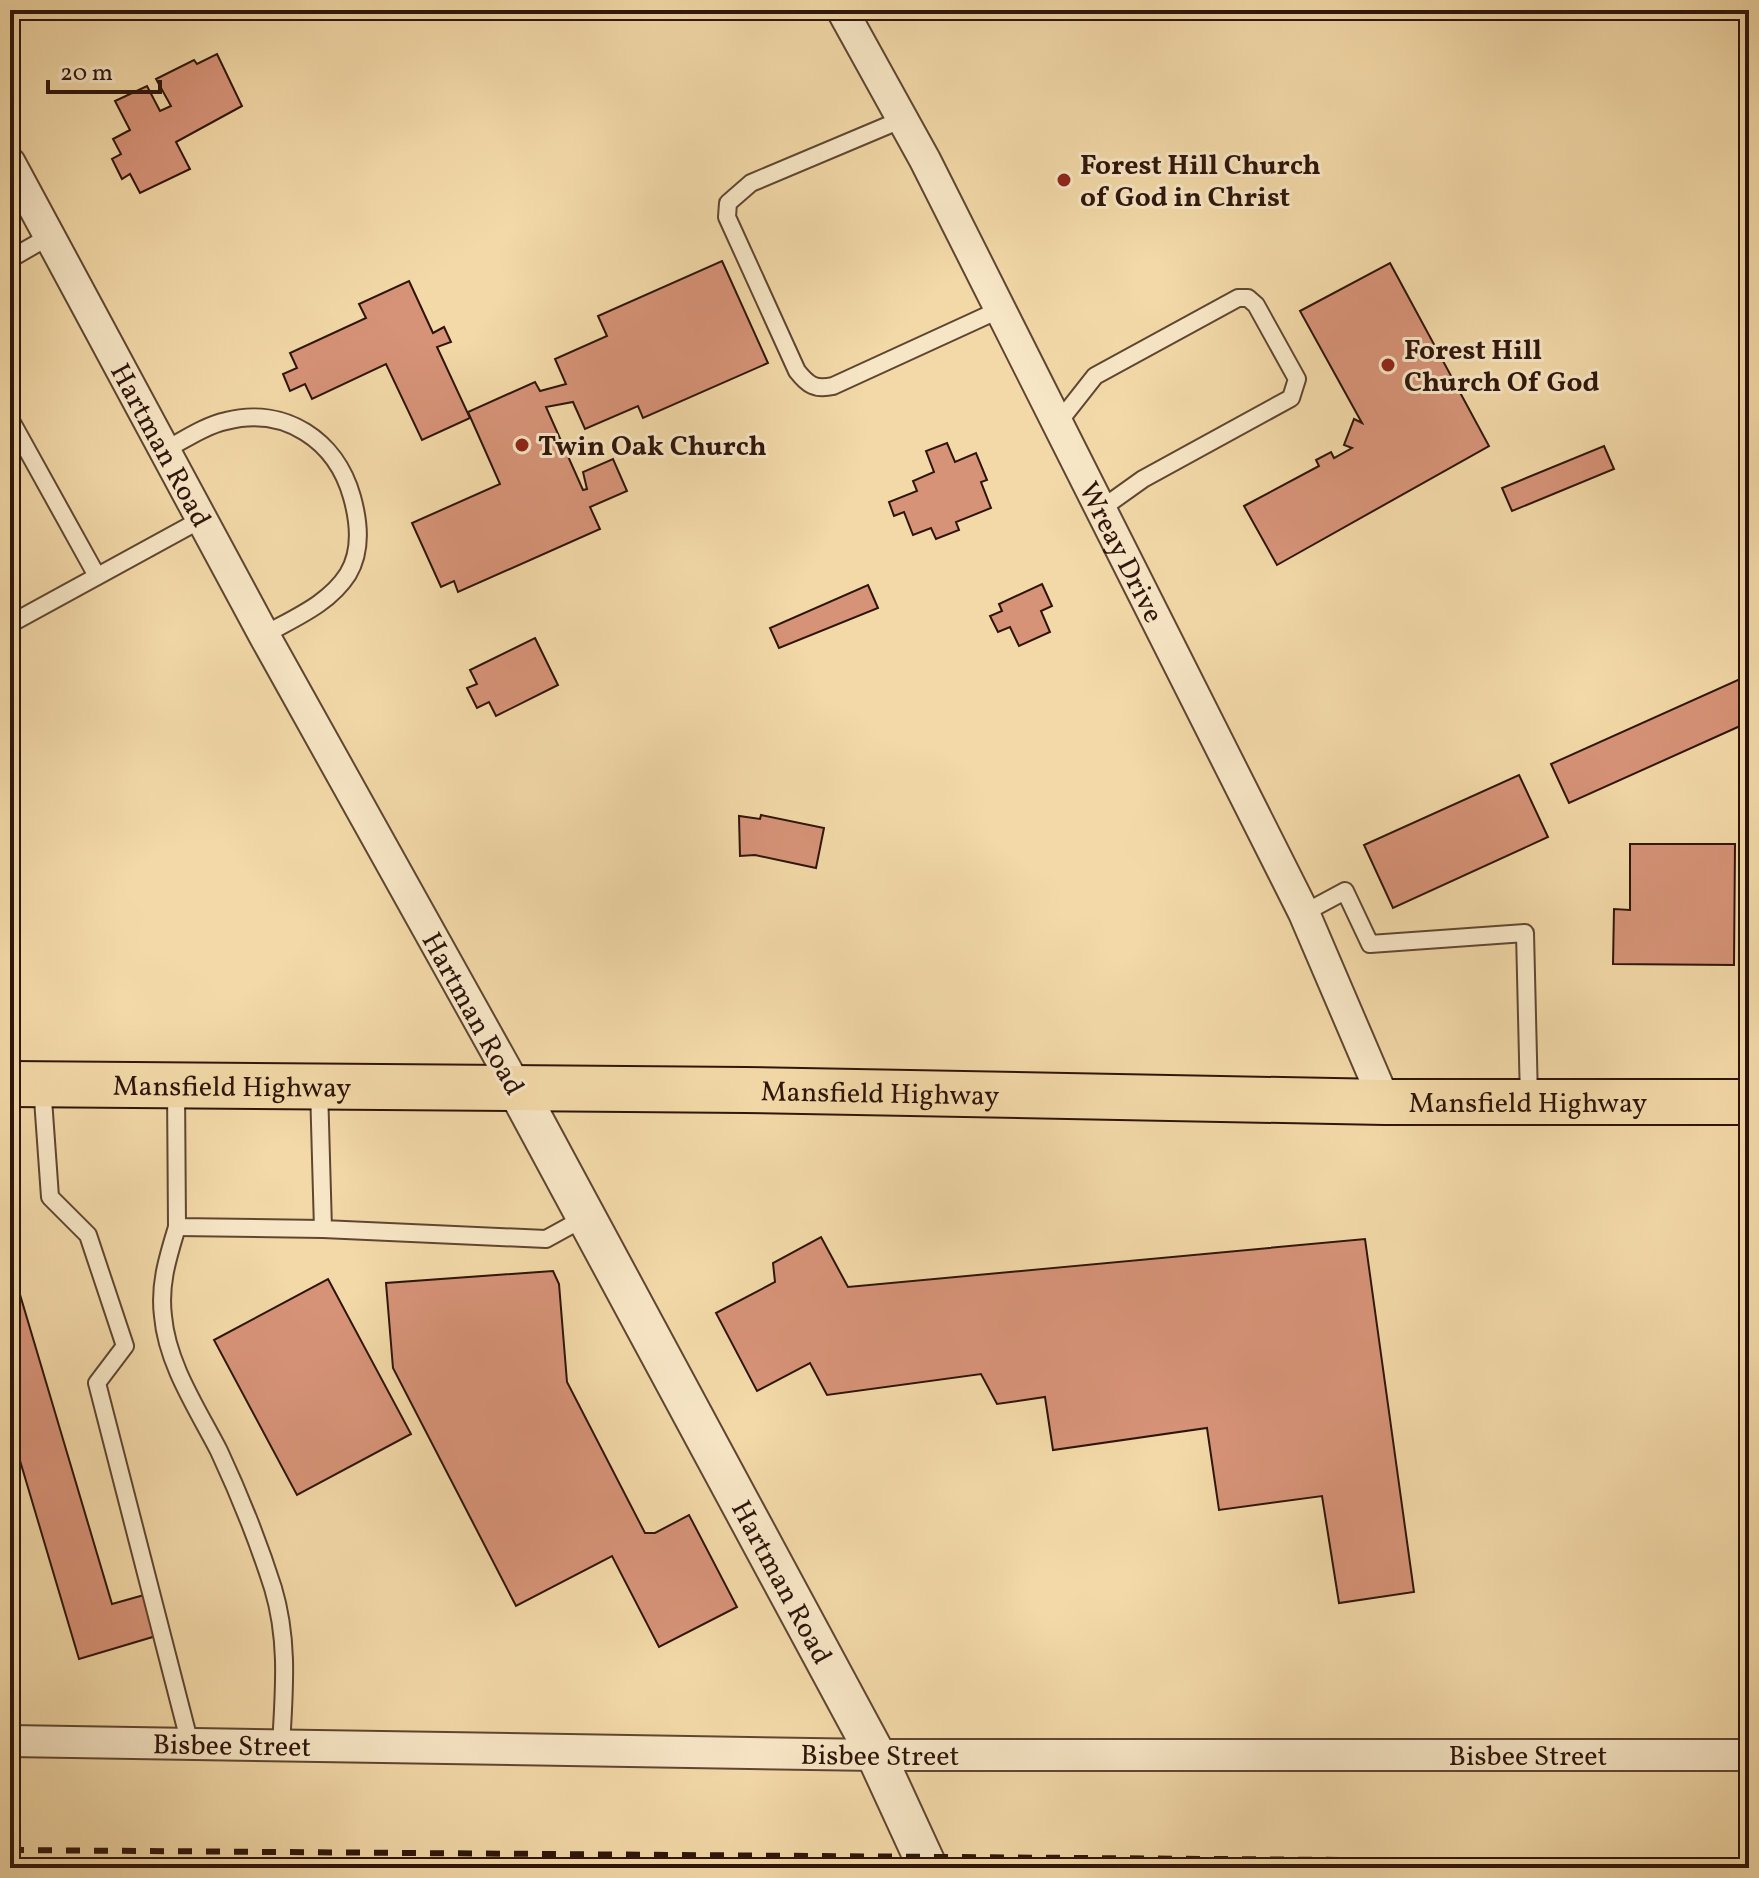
<svg xmlns="http://www.w3.org/2000/svg" width="1759" height="1878" viewBox="0 0 1759 1878" font-family="Vollkorn,serif">
<rect width="100%" height="100%" fill="#f3d9a8"/>
<filter id="stains"><feTurbulence type="fractalNoise" baseFrequency=".0025" numOctaves="4"/><feColorMatrix values="0 0 0 0 .2 0 0 0 0 .09 0 0 0 0 .02 0 0 0 .5 -.17"/></filter>
<radialGradient id="worn" r=".72"><stop offset=".6" stop-color="#630" stop-opacity="0"/><stop offset="1" stop-color="#630" stop-opacity=".3"/></radialGradient>
<g fill="#d79378" stroke="#2e150b" stroke-width="2">
<path d="M 217,54 L 242,106 L 176,142 L 190,169 L 140,193 L 130,174 L 122,179 L 112,159 L 121,154 L 113,139 L 130,130 L 115,101 L 147,86 L 160,111 L 171,106 L 156,79 L 194,60 L 197,64 Z"/>
<path d="M 722,261 L 768,363 L 643,418 L 638,406 L 585,429 L 573,402 L 546,407 L 583,490 L 587,489 L 583,472 L 613,459 L 627,491 L 590,507 L 600,529 L 458,592 L 454,581 L 441,587 L 412,523 L 500,484 L 468,412 L 535,382 L 540,391 L 566,384 L 555,359 L 607,336 L 598,316 Z"/>
<path d="M 1390,263 L 1489,446 L 1277,565 L 1244,506 L 1319,466 L 1316,460 L 1331,452 L 1334,458 L 1352,448 L 1344,445 L 1354,419 L 1362,423 L 1300,311 Z"/>
<path d="M 409,281 L 433,333 L 444,327 L 451,342 L 437,347 L 470,418 L 422,440 L 386,364 L 312,399 L 305,384 L 290,391 L 283,374 L 297,368 L 290,353 L 366,318 L 359,304 Z"/>
<path d="M 947,443 L 955,462 L 976,453 L 987,480 L 981,482 L 991,508 L 956,522 L 959,530 L 936,539 L 931,528 L 913,535 L 904,512 L 894,516 L 889,502 L 917,491 L 913,481 L 934,472 L 926,451 Z"/>
<path d="M 1604,446 L 1614,469 L 1512,511 L 1502,488 Z"/>
<path d="M 1042,584 L 1052,606 L 1041,611 L 1050,632 L 1019,646 L 1010,627 L 998,632 L 990,616 L 1002,611 L 999,604 Z"/>
<path d="M 868,585 L 878,608 L 779,648 L 770,628 Z"/>
<path d="M 535,638 L 558,685 L 496,716 L 489,702 L 477,708 L 467,688 L 477,684 L 470,670 Z"/>
<path d="M 1749,675 L 1749,722 L 1569,803 L 1551,764 Z"/>
<path d="M 1519,775 L 1548,837 L 1393,908 L 1364,845 Z"/>
<path d="M 761,815 L 824,828 L 816,868 L 755,855 L 740,856 L 739,816 L 760,819 Z"/>
<path d="M 1630,844 L 1735,844 L 1734,965 L 1613,964 L 1614,909 L 1630,910 Z"/>
<path d="M 821,1237 L 848,1287 L 1365,1239 L 1414,1592 L 1339,1603 L 1322,1496 L 1219,1510 L 1207,1428 L 1053,1450 L 1045,1397 L 997,1404 L 981,1374 L 827,1395 L 810,1363 L 757,1391 L 716,1313 L 775,1282 L 773,1263 Z"/>
<path d="M 10,1261 L 112,1604 L 144,1595 L 156,1636 L 79,1659 L 10,1427 Z"/>
<path d="M 553,1271 L 559,1284 L 567,1382 L 645,1533 L 655,1533 L 689,1515 L 737,1607 L 659,1647 L 612,1556 L 516,1606 L 393,1368 L 386,1283 Z"/>
<path d="M 328,1279 L 411,1434 L 297,1495 L 214,1340 Z"/>
</g>
<g fill="none" stroke-linecap="round" stroke-linejoin="round">
<defs>
<g id="service">
<path d="M 903,119 L 751,183 L 728,203 L 727,217 L 797,371 C 808,385 815,390 833,386 L 1001,309"/>
<path d="M 10,259 L 50,236"/>
<path d="M 10,419 L 97,576"/>
<path d="M 1058,423 L 1095,376 L 1238,298 L 1248,298 L 1256,305 L 1297,379 L 1291,398 L 1143,479 L 1101,509"/>
<path d="M 165,450 C 184,440 204,426 226,421 C 285,406 336,440 352,497 C 359,522 362,551 348,574 C 329,604 294,618 264,635"/>
<path d="M 10,624 L 202,519"/>
<path d="M 1304,913 L 1345,891 L 1370,944 L 1525,933 L 1529,1099"/>
<path d="M 42,1085 L 50,1197 L 88,1235 L 125,1346 L 97,1383 L 190,1744"/>
<path d="M 176,1087 L 177,1227 L 323,1229"/>
<path d="M 319,1088 L 323,1229 L 546,1239 L 586,1217"/>
<path d="M 177,1227 C 168,1257 159,1284 163,1316 C 167,1364 198,1410 219,1451 C 240,1496 258,1541 273,1588 C 289,1641 284,1691 281,1746"/>
</g>
<g id="minor">
<path id="s1" d="M 842,10 L 925,160 L 1304,913 L 1385,1102"/>
<path id="s2" d="M 10,163 L 264,635 L 516,1087"/>
<path id="s3" d="M 10,1741 L 876,1755 L 1749,1755"/>
</g>
<g id="tertiary">
<path id="s4" d="M 516,1087 L 876,1755 L 928,1868"/>
</g>
<g id="primary">
<path id="s5" d="M 10,1084 L 745,1090 L 1385,1102 L 1749,1102"/>
</g>
</defs>
<use href="#service" stroke="#5f4632" stroke-width="20"/>
<use href="#minor" stroke="#5f4632" stroke-width="34"/>
<use href="#tertiary" stroke="#5f4632" stroke-width="42"/>
<use href="#primary" stroke="#2e150b" stroke-width="48"/>
<use href="#service" stroke="#f7e6c6" stroke-width="16"/>
<use href="#minor" stroke="#f7e6c6" stroke-width="30"/>
<use href="#tertiary" stroke="#f7e6c6" stroke-width="38"/>
<use href="#primary" stroke="#f3d9a8" stroke-width="44"/>
<path stroke="#2e150b" stroke-width="6" stroke-dasharray="14 14" stroke-linecap="butt" d="M 10,1850 L 1749,1863"/>
</g>
<g fill="#8f2418" stroke="#f7e6c6" stroke-width="3">
<circle cx="1064" cy="180" r="8"/>
<circle cx="1388" cy="365" r="8"/>
<circle cx="522" cy="445" r="8"/>
</g>
<g text-anchor="middle" stroke-width="6" stroke-linejoin="round" paint-order="stroke">
<g font-size="28" font-weight="bold" fill="#2e150b" stroke="#f7e6c6" text-anchor="start">
<text x="1080" y="174">Forest Hill Church<tspan x="1080" dy="32">of God in Christ</tspan></text>
<text x="1404" y="359">Forest Hill<tspan x="1404" dy="32">Church Of God</tspan></text>
<text x="538" y="455">Twin Oak Church</text>
</g>
<g font-size="28" fill="#2e150b" stroke="#f7e6c6">
<text dy="10" stroke="none"><textPath href="#s2" startOffset="320">Hartman Road</textPath></text>
<text dy="10" stroke="none"><textPath href="#s1" startOffset="610">Wreay Drive</textPath></text>
<text transform="translate(474 1013) rotate(61)" y="10">Hartman Road</text>
<text dy="10" stroke="none"><textPath href="#s5" startOffset="222">Mansfield Highway</textPath></text>
<text dy="10" stroke="none"><textPath href="#s5" startOffset="870">Mansfield Highway</textPath></text>
<text dy="10" stroke="none"><textPath href="#s5" startOffset="1518">Mansfield Highway</textPath></text>
<text dy="10" stroke="none"><textPath href="#s4" startOffset="562">Hartman Road</textPath></text>
<text dy="10" stroke="none"><textPath href="#s3" startOffset="222">Bisbee Street</textPath></text>
<text dy="10" stroke="none"><textPath href="#s3" startOffset="870">Bisbee Street</textPath></text>
<text dy="10" stroke="none"><textPath href="#s3" startOffset="1518">Bisbee Street</textPath></text>
</g>
</g>
<rect width="1759" height="1878" fill="none" stroke="#f3d9a8" stroke-width="40"/>
<rect x="12" y="12" width="1735" height="1854" fill="none" stroke="#2e150b" stroke-width="4"/>
<rect x="20" y="20" width="1719" height="1838" fill="none" stroke="#2e150b" stroke-width="2"/>
<path d="M48 80v12h112v-12" fill="none" stroke="#2e150b" stroke-width="4"/>
<text x="60" y="80" font-size="24" fill="#2e150b" stroke="#f7e6c6" stroke-width="6" paint-order="stroke">20 m</text>
<rect width="100%" height="100%" filter="url(#stains)"/>
<rect width="100%" height="100%" fill="url(#worn)"/>
</svg>
